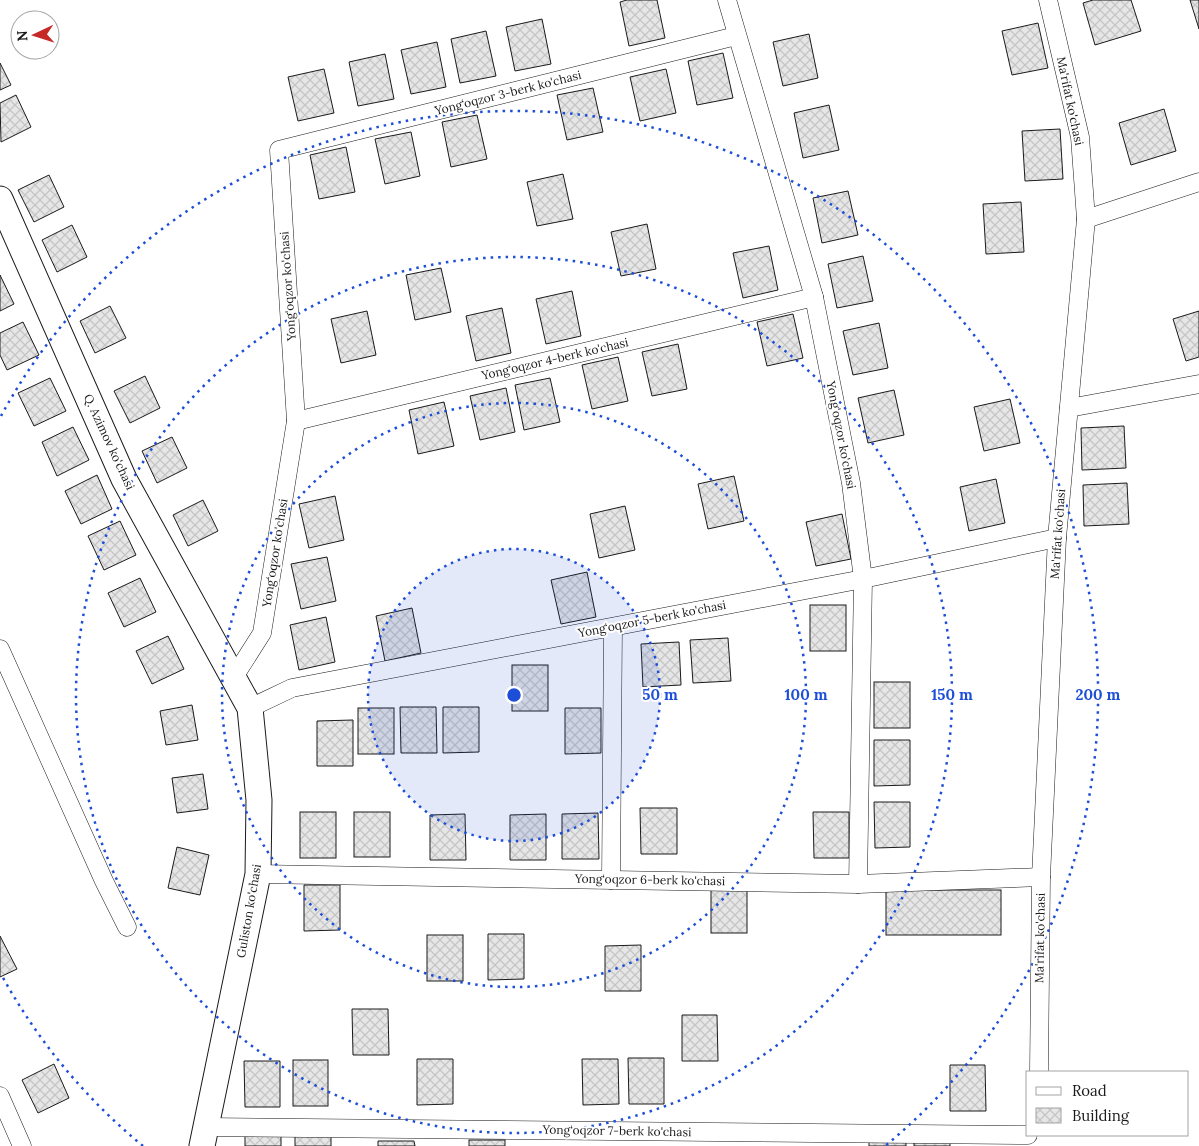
<svg xmlns="http://www.w3.org/2000/svg" width="1199" height="1146" viewBox="0 0 1199 1146" font-family="Lora,serif">
<defs>
<pattern id="building-cross-hatch" width="8" height="8" patternUnits="userSpaceOnUse" patternTransform="scale(1.25)"><rect width="8" height="8" fill="#e6e6e6"/><path d="M0 0l8 8M0 8l8-8" fill="none" stroke="#c5c5c5"/></pattern>
</defs>
<rect width="100%" height="100%" fill="#fff"/>
<g fill="url(#building-cross-hatch)" stroke="#1a1a1a">
<path d="M 627,0 L 657,0 L 665,38 L 629,46 L 620,2 Z"/>
<path d="M 1093,0 L 1131,0 L 1141,31 L 1095,45 L 1083,3 Z"/>
<path d="M 1190,0 L 1199,0 L 1199,29 Z"/>
<path d="M 542,19 L 551,64 L 515,71 L 506,27 Z"/>
<path d="M 1038,23 L 1048,68 L 1012,75 L 1002,31 Z"/>
<path d="M 486,31 L 496,76 L 460,83 L 451,39 Z"/>
<path d="M 809,34 L 818,78 L 783,86 L 773,42 Z"/>
<path d="M 437,42 L 446,87 L 411,94 L 401,50 Z"/>
<path d="M 723,53 L 733,98 L 697,105 L 688,61 Z"/>
<path d="M 385,54 L 394,99 L 358,106 L 349,62 Z"/>
<path d="M 0,63 L 11,85 L 0,90 Z"/>
<path d="M 324,69 L 334,113 L 298,121 L 288,77 Z"/>
<path d="M 666,69 L 676,113 L 640,121 L 630,77 Z"/>
<path d="M 593,88 L 603,132 L 567,140 L 557,95 Z"/>
<path d="M 16,95 L 31,127 L 1,142 L 0,103 Z"/>
<path d="M 829,105 L 839,150 L 803,158 L 794,113 Z"/>
<path d="M 1164,109 L 1176,151 L 1131,165 L 1119,123 Z"/>
<path d="M 477,115 L 487,159 L 451,167 L 442,122 Z"/>
<path d="M 1060,129 L 1063,179 L 1025,181 L 1022,131 Z"/>
<path d="M 411,132 L 420,176 L 385,184 L 375,139 Z"/>
<path d="M 346,147 L 355,192 L 319,199 L 310,155 Z"/>
<path d="M 563,174 L 573,219 L 537,226 L 527,182 Z"/>
<path d="M 49,175 L 64,207 L 34,222 L 18,190 Z"/>
<path d="M 848,191 L 858,235 L 822,243 L 813,198 Z"/>
<path d="M 1021,202 L 1024,252 L 986,254 L 983,204 Z"/>
<path d="M 647,224 L 656,269 L 621,276 L 611,232 Z"/>
<path d="M 72,225 L 87,257 L 57,272 L 42,240 Z"/>
<path d="M 769,246 L 778,290 L 743,298 L 733,253 Z"/>
<path d="M 863,256 L 873,301 L 837,308 L 828,264 Z"/>
<path d="M 441,268 L 451,312 L 415,320 L 406,275 Z"/>
<path d="M 0,275 L 14,304 L 0,311 Z"/>
<path d="M 572,291 L 581,336 L 546,344 L 536,299 Z"/>
<path d="M 110,306 L 126,338 L 95,353 L 80,321 Z"/>
<path d="M 502,308 L 511,353 L 476,361 L 466,316 Z"/>
<path d="M 367,311 L 376,355 L 341,363 L 331,319 Z"/>
<path d="M 1199,311 L 1199,357 L 1186,361 L 1173,319 Z"/>
<path d="M 793,314 L 803,358 L 767,366 L 757,322 Z"/>
<path d="M 23,322 L 39,355 L 7,370 L 0,355 L 0,333 Z"/>
<path d="M 879,323 L 888,368 L 853,375 L 843,331 Z"/>
<path d="M 678,344 L 687,389 L 652,396 L 642,352 Z"/>
<path d="M 618,357 L 628,401 L 592,409 L 582,365 Z"/>
<path d="M 145,376 L 160,408 L 130,423 L 114,391 Z"/>
<path d="M 50,378 L 66,411 L 34,426 L 18,393 Z"/>
<path d="M 550,378 L 560,422 L 524,430 L 515,385 Z"/>
<path d="M 506,388 L 515,432 L 480,440 L 470,396 Z"/>
<path d="M 894,390 L 904,435 L 868,443 L 858,398 Z"/>
<path d="M 1010,399 L 1020,443 L 984,451 L 974,407 Z"/>
<path d="M 444,402 L 454,446 L 418,454 L 409,410 Z"/>
<path d="M 1124,426 L 1126,468 L 1082,470 L 1081,428 Z"/>
<path d="M 73,427 L 89,460 L 57,476 L 42,442 Z"/>
<path d="M 172,437 L 187,468 L 157,483 L 142,451 Z"/>
<path d="M 97,475 L 112,509 L 81,524 L 65,491 Z"/>
<path d="M 734,476 L 744,521 L 708,529 L 698,484 Z"/>
<path d="M 996,479 L 1005,523 L 969,531 L 960,487 Z"/>
<path d="M 1127,483 L 1129,524 L 1084,526 L 1083,485 Z"/>
<path d="M 335,496 L 344,540 L 309,548 L 299,504 Z"/>
<path d="M 203,500 L 218,531 L 188,546 L 173,515 Z"/>
<path d="M 625,506 L 635,550 L 599,558 L 590,514 Z"/>
<path d="M 842,514 L 851,559 L 816,566 L 806,522 Z"/>
<path d="M 120,521 L 136,555 L 104,570 L 88,536 Z"/>
<path d="M 327,557 L 336,601 L 301,609 L 291,564 Z"/>
<path d="M 587,572 L 596,617 L 561,624 L 551,580 Z"/>
<path d="M 140,578 L 156,612 L 124,627 L 108,593 Z"/>
<rect x="810" y="605" width="36" height="46"/>
<path d="M 412,608 L 421,653 L 385,661 L 376,616 Z"/>
<path d="M 326,617 L 335,662 L 299,670 L 290,625 Z"/>
<path d="M 168,636 L 184,669 L 152,684 L 136,651 Z"/>
<path d="M 728,638 L 731,681 L 693,683 L 690,640 Z"/>
<path d="M 679,642 L 681,685 L 643,687 L 641,644 Z"/>
<rect x="512" y="665" width="36" height="46"/>
<rect x="874" y="682" width="36" height="46"/>
<path d="M 192,705 L 198,740 L 166,745 L 160,711 Z"/>
<path d="M 400,707 L 436,707 L 437,753 L 401,753 Z"/>
<path d="M 443,707 L 479,707 L 479,752 L 443,753 Z"/>
<rect x="358" y="708" width="36" height="46"/>
<path d="M 565,708 L 601,708 L 601,753 L 565,754 Z"/>
<path d="M 353,720 L 353,766 L 317,766 L 317,721 Z"/>
<path d="M 874,740 L 910,740 L 910,785 L 874,786 Z"/>
<path d="M 203,774 L 208,809 L 177,813 L 172,778 Z"/>
<path d="M 874,802 L 910,802 L 910,847 L 875,848 Z"/>
<path d="M 640,808 L 677,808 L 677,854 L 641,854 Z"/>
<rect x="300" y="812" width="36" height="46"/>
<rect x="354" y="812" width="36" height="45"/>
<path d="M 813,812 L 849,812 L 849,858 L 814,858 Z"/>
<path d="M 598,813 L 599,859 L 562,859 L 562,814 Z"/>
<path d="M 465,814 L 466,860 L 430,860 L 430,815 Z"/>
<path d="M 546,814 L 546,860 L 510,860 L 510,815 Z"/>
<path d="M 177,847 L 209,855 L 200,895 L 168,888 Z"/>
<path d="M 304,885 L 340,885 L 340,930 L 304,931 Z"/>
<rect x="711" y="887" width="36" height="46"/>
<rect x="886" y="890" width="115" height="45"/>
<path d="M 488,934 L 524,934 L 524,979 L 488,980 Z"/>
<rect x="427" y="935" width="36" height="46"/>
<path d="M 0,936 L 17,969 L 0,977 Z"/>
<path d="M 641,945 L 641,991 L 605,991 L 605,946 Z"/>
<path d="M 352,1009 L 388,1009 L 389,1055 L 353,1055 Z"/>
<path d="M 682,1015 L 717,1015 L 718,1061 L 682,1061 Z"/>
<path d="M 628,1058 L 664,1058 L 664,1104 L 629,1104 Z"/>
<path d="M 417,1059 L 453,1059 L 453,1104 L 417,1105 Z"/>
<path d="M 582,1059 L 618,1059 L 619,1104 L 583,1105 Z"/>
<rect x="293" y="1060" width="35" height="46"/>
<path d="M 244,1061 L 280,1061 L 280,1107 L 245,1107 Z"/>
<path d="M 54,1064 L 69,1098 L 38,1113 L 22,1080 Z"/>
<path d="M 950,1065 L 985,1065 L 986,1111 L 950,1111 Z"/>
<rect x="295" y="1131" width="36" height="15"/>
<rect x="245" y="1132" width="36" height="14"/>
<rect x="469" y="1140" width="36" height="6"/>
<path d="M 378,1141 L 414,1141 L 415,1146 L 378,1146 Z"/>
<path d="M 906,1141 L 906,1146 L 869,1146 L 869,1142 Z"/>
<rect x="914" y="1142" width="36" height="4"/>
</g>
<g fill="none" stroke-linecap="round" stroke-linejoin="round">
<defs>
<g id="minor">
<path d="M 727,0 L 814,297 L 851,483 L 863,579 L 858,884"/>
<path d="M 1086,219 L 1199,182"/>
<path d="M 1069,408 L 1199,384"/>
<path d="M 296,421 L 814,297"/>
<path d="M 0,649 L 104,881 L 127,927"/>
<path d="M 234,677 L 262,633 L 296,421 L 279,150 L 736,36"/>
<path d="M 250,708 L 292,688 L 863,579 L 1057,538"/>
<path d="M 258,874 L 858,884 L 1041,877"/>
<path d="M 611,880 L 613,627"/>
<path d="M 1039,1072 L 1041,877 L 1057,538 L 1086,219 L 1080,137 L 1048,0"/>
<path d="M 0,1096 L 22,1146"/>
<path d="M 207,1127 L 1028,1135"/>
</g>
<path id="secondary" d="M 0,199 L 124,479 L 250,708 L 259,800 L 258,874 L 202,1146"/>
</defs>
<use href="#minor" stroke="#1a1a1a" stroke-width="19"/>
<use href="#secondary" stroke="#1a1a1a" stroke-width="27"/>
<use href="#minor" stroke="#fff" stroke-width="18"/>
<use href="#secondary" stroke="#fff" stroke-width="25"/>
</g>
<circle cx="514" cy="695" r="146" fill="#1d4ed8" fill-opacity=".12"/>
<g fill="none" stroke="#1d4ed8" stroke-width="2.5" stroke-dasharray="2.5 5">
<circle cx="514" cy="695" r="146"/>
<circle cx="514" cy="695" r="292"/>
<circle cx="514" cy="695" r="438"/>
<path d="M143 1146A584 584 0 0 1 1 974M1 416A584 584 0 1 1 885 1146"/>
</g>
<g text-anchor="middle" stroke-width="4" stroke-linejoin="round" paint-order="stroke">
<g font-size="12" fill="#1a1a1a" stroke="#fff">
<text transform="translate(508 93) rotate(-14)" y="4">Yong‘oqzor 3-berk ko'chasi</text>
<text transform="translate(1070 101) rotate(78)" y="4">Ma'rifat ko'chasi</text>
<text transform="translate(288 286) rotate(-94)" y="4">Yong'oqzor ko'chasi</text>
<text transform="translate(555 359) rotate(-13)" y="4">Yong‘oqzor 4-berk ko'chasi</text>
<text transform="translate(841 435) rotate(79)" y="4">Yong'oqzor ko'chasi</text>
<text transform="translate(109 442) rotate(65)" y="4">Q. Azimov ko'chasi</text>
<text transform="translate(1058 534) rotate(-86)" y="4">Ma'rifat ko'chasi</text>
<text transform="translate(275 553) rotate(-81)" y="4">Yong‘oqzor ko'chasi</text>
<text transform="translate(652 619) rotate(-11)" y="4">Yong‘oqzor 5-berk ko'chasi</text>
<text transform="translate(650 880) rotate(1)" y="4">Yong‘oqzor 6-berk ko'chasi</text>
<text transform="translate(249 911) rotate(-80)" y="4">Guliston ko'chasi</text>
<text transform="translate(1040 938) rotate(-89)" y="4">Ma'rifat ko'chasi</text>
<text transform="translate(617 1131) rotate(1)" y="4">Yong‘oqzor 7-berk ko'chasi</text>
</g>
</g>
<circle cx="514" cy="695" r="8" fill="#1d4ed8" stroke="#fff" stroke-width="2.5"/>
<g font-size="15" text-anchor="middle" font-weight="bold" fill="#1d4ed8" stroke="#fff" stroke-width="4" stroke-linejoin="round" paint-order="stroke">
<text x="660" y="700">50 m</text>
<text x="806" y="700">100 m</text>
<text x="952" y="700">150 m</text>
<text x="1098" y="700">200 m</text>
</g>
<rect x="1026" y="1071" width="162" height="65" fill="#ffffff" stroke="#a3a3a3"/>
<rect x="1036" y="1087" width="25" height="8" fill="#ffffff" stroke="#a3a3a3"/>
<text x="1072" y="1096" font-size="15" fill="#1a1a1a">Road</text>
<rect x="1036" y="1108" width="25" height="15" fill="url(#building-cross-hatch)" stroke="#a3a3a3"/>
<text x="1072" y="1121" font-size="15" fill="#1a1a1a">Building</text>
<g transform="translate(35 35) rotate(266)"><circle r="24" fill="#ffffff" stroke="#a3a3a3"/>
<path d="M0-4L9 19L0 12L-9 19Z" fill="#c62828"/>
<text y="-8" font-size="14" font-weight="bold" text-anchor="middle" fill="#1a1a1a">N</text>
</g>
</svg>
